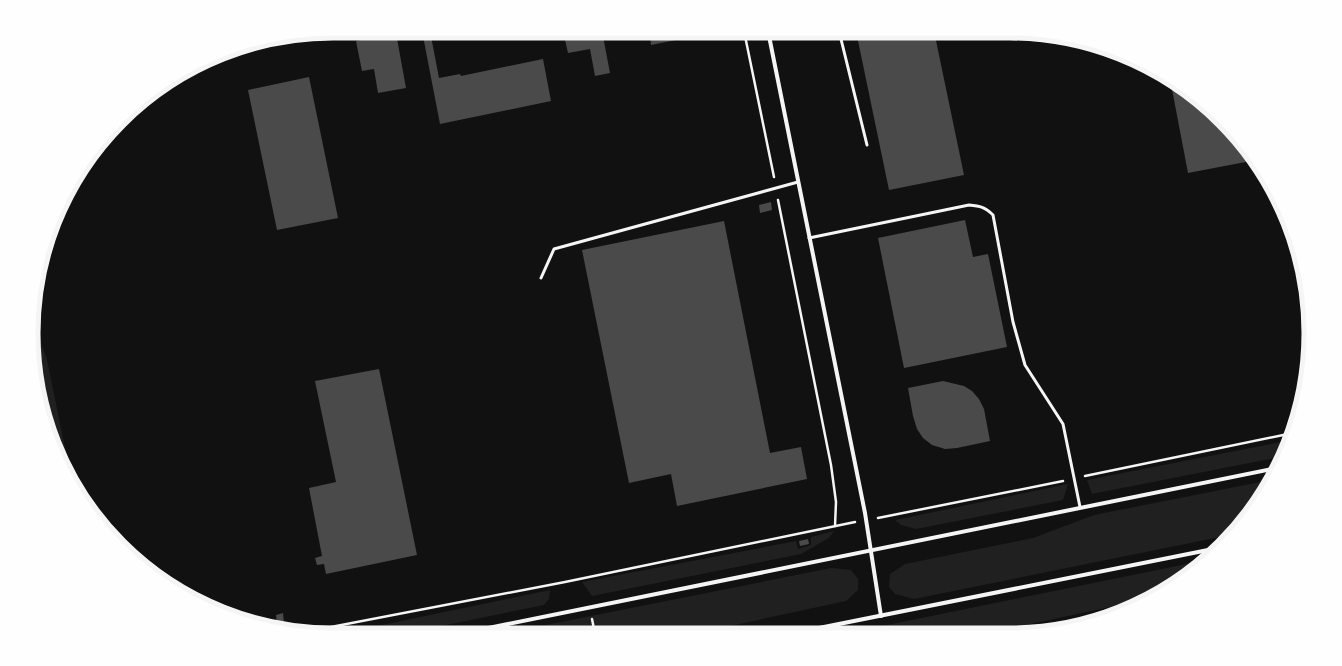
<svg xmlns="http://www.w3.org/2000/svg" width="1342" height="666" viewBox="0 0 1342 666" font-family="Inter,sans-serif">
<rect width="100%" height="100%" fill="#111"/>
<g fill="#202020">
<path d="M 35,326 L 47,360 L 72,482 L 62,467 L 34,373 Z"/>
<path d="M 1291,440 L 1284,456 L 1092,494 L 1087,480 Z"/>
<path d="M 1270,480 L 1249,517 L 1230,535 L 914,599 L 895,594 L 889,587 L 890,574 L 905,564 L 1033,538 L 1094,515 Z"/>
<path d="M 1068,484 L 1063,500 L 916,529 L 901,525 L 895,520 Z"/>
<path d="M 834,531 L 829,538 L 801,554 L 592,596 L 582,582 L 796,541 L 798,549 L 811,545 L 811,537 Z"/>
<path d="M 1206,560 L 1193,572 L 1148,599 L 988,633 L 848,633 Z"/>
<path d="M 831,568 L 851,570 L 858,579 L 858,590 L 846,601 L 693,634 L 501,634 Z"/>
<path d="M 550,590 L 549,599 L 544,605 L 397,635 L 334,635 Z"/>
</g>
<g fill="#4a4a4a">
<path d="M 422,31 L 430,31 L 439,78 L 460,74 L 461,76 L 543,59 L 551,101 L 440,124 Z"/>
<path d="M 563,31 L 602,31 L 610,73 L 595,76 L 590,49 L 568,53 Z"/>
<path d="M 657,31 L 667,31 L 668,33 L 680,31 L 681,39 L 651,45 L 650,36 L 657,35 Z"/>
<path d="M 856,31 L 934,31 L 964,175 L 889,190 Z"/>
<path d="M 396,33 L 406,88 L 378,93 L 374,69 L 362,71 L 356,41 Z"/>
<path d="M 309,77 L 338,218 L 277,230 L 248,90 Z"/>
<path d="M 1177,82 L 1223,120 L 1256,160 L 1188,173 L 1171,84 Z"/>
<path d="M 771,202 L 772,210 L 760,213 L 759,205 Z"/>
<path d="M 965,220 L 973,257 L 988,254 L 1007,347 L 904,368 L 878,238 Z"/>
<path d="M 724,221 L 770,453 L 801,447 L 807,479 L 677,506 L 671,474 L 629,483 L 582,250 Z"/>
<path d="M 379,369 L 417,555 L 326,574 L 324,564 L 317,565 L 315,558 L 322,556 L 309,488 L 336,482 L 315,381 Z"/>
<path d="M 943,381 L 964,386 L 972,391 L 979,399 L 984,409 L 990,441 L 957,448 L 945,449 L 932,445 L 923,438 L 917,429 L 913,416 L 908,388 Z"/>
<path d="M 808,539 L 809,544 L 800,546 L 799,541 Z"/>
<path d="M 283,613 L 284,623 L 277,624 L 276,615 Z"/>
</g>
<g fill="none" stroke-linecap="round" stroke-linejoin="round">
<g stroke="#f5f5f5" stroke-width="2.5">
<path d="M 744,31 L 774,177"/>
<path d="M 778,200 L 831,465 L 836,502 L 835,526"/>
<path d="M 1085,476 L 1293,433"/>
<path d="M 878,518 L 1063,481"/>
<path d="M 592,619 L 595,634"/>
<path d="M 305,632 L 565,582 L 855,522"/>
</g>
<g stroke="#f5f5f5" stroke-width="3">
<path d="M 839,31 L 867,145"/>
<path d="M 809,238 L 969,205 C 980,206 985,207 993,215 L 1013,322 L 1025,365 L 1063,424 L 1080,507"/>
<path d="M 541,278 L 554,249 L 798,182"/>
</g>
<g stroke="#f5f5f5" stroke-width="4">
<path d="M 768,31 L 865,513 L 881,616"/>
<path d="M 794,633 L 1218,548"/>
<path d="M 454,635 L 1277,468"/>
</g>
</g>
<path d="M0 0H1342V666H0ZM333 38H1009A295 295 0 0 1 1304 333V333A295 295 0 0 1 1009 628H333A295 295 0 0 1 38 333V333A295 295 0 0 1 333 38Z" fill="#fefefe" fill-rule="evenodd"/>
<path fill="none" stroke="#f5f5f5" stroke-width="5" d="M333 38H1009A295 295 0 0 1 1304 333V333A295 295 0 0 1 1009 628H333A295 295 0 0 1 38 333V333A295 295 0 0 1 333 38Z"/>
</svg>
